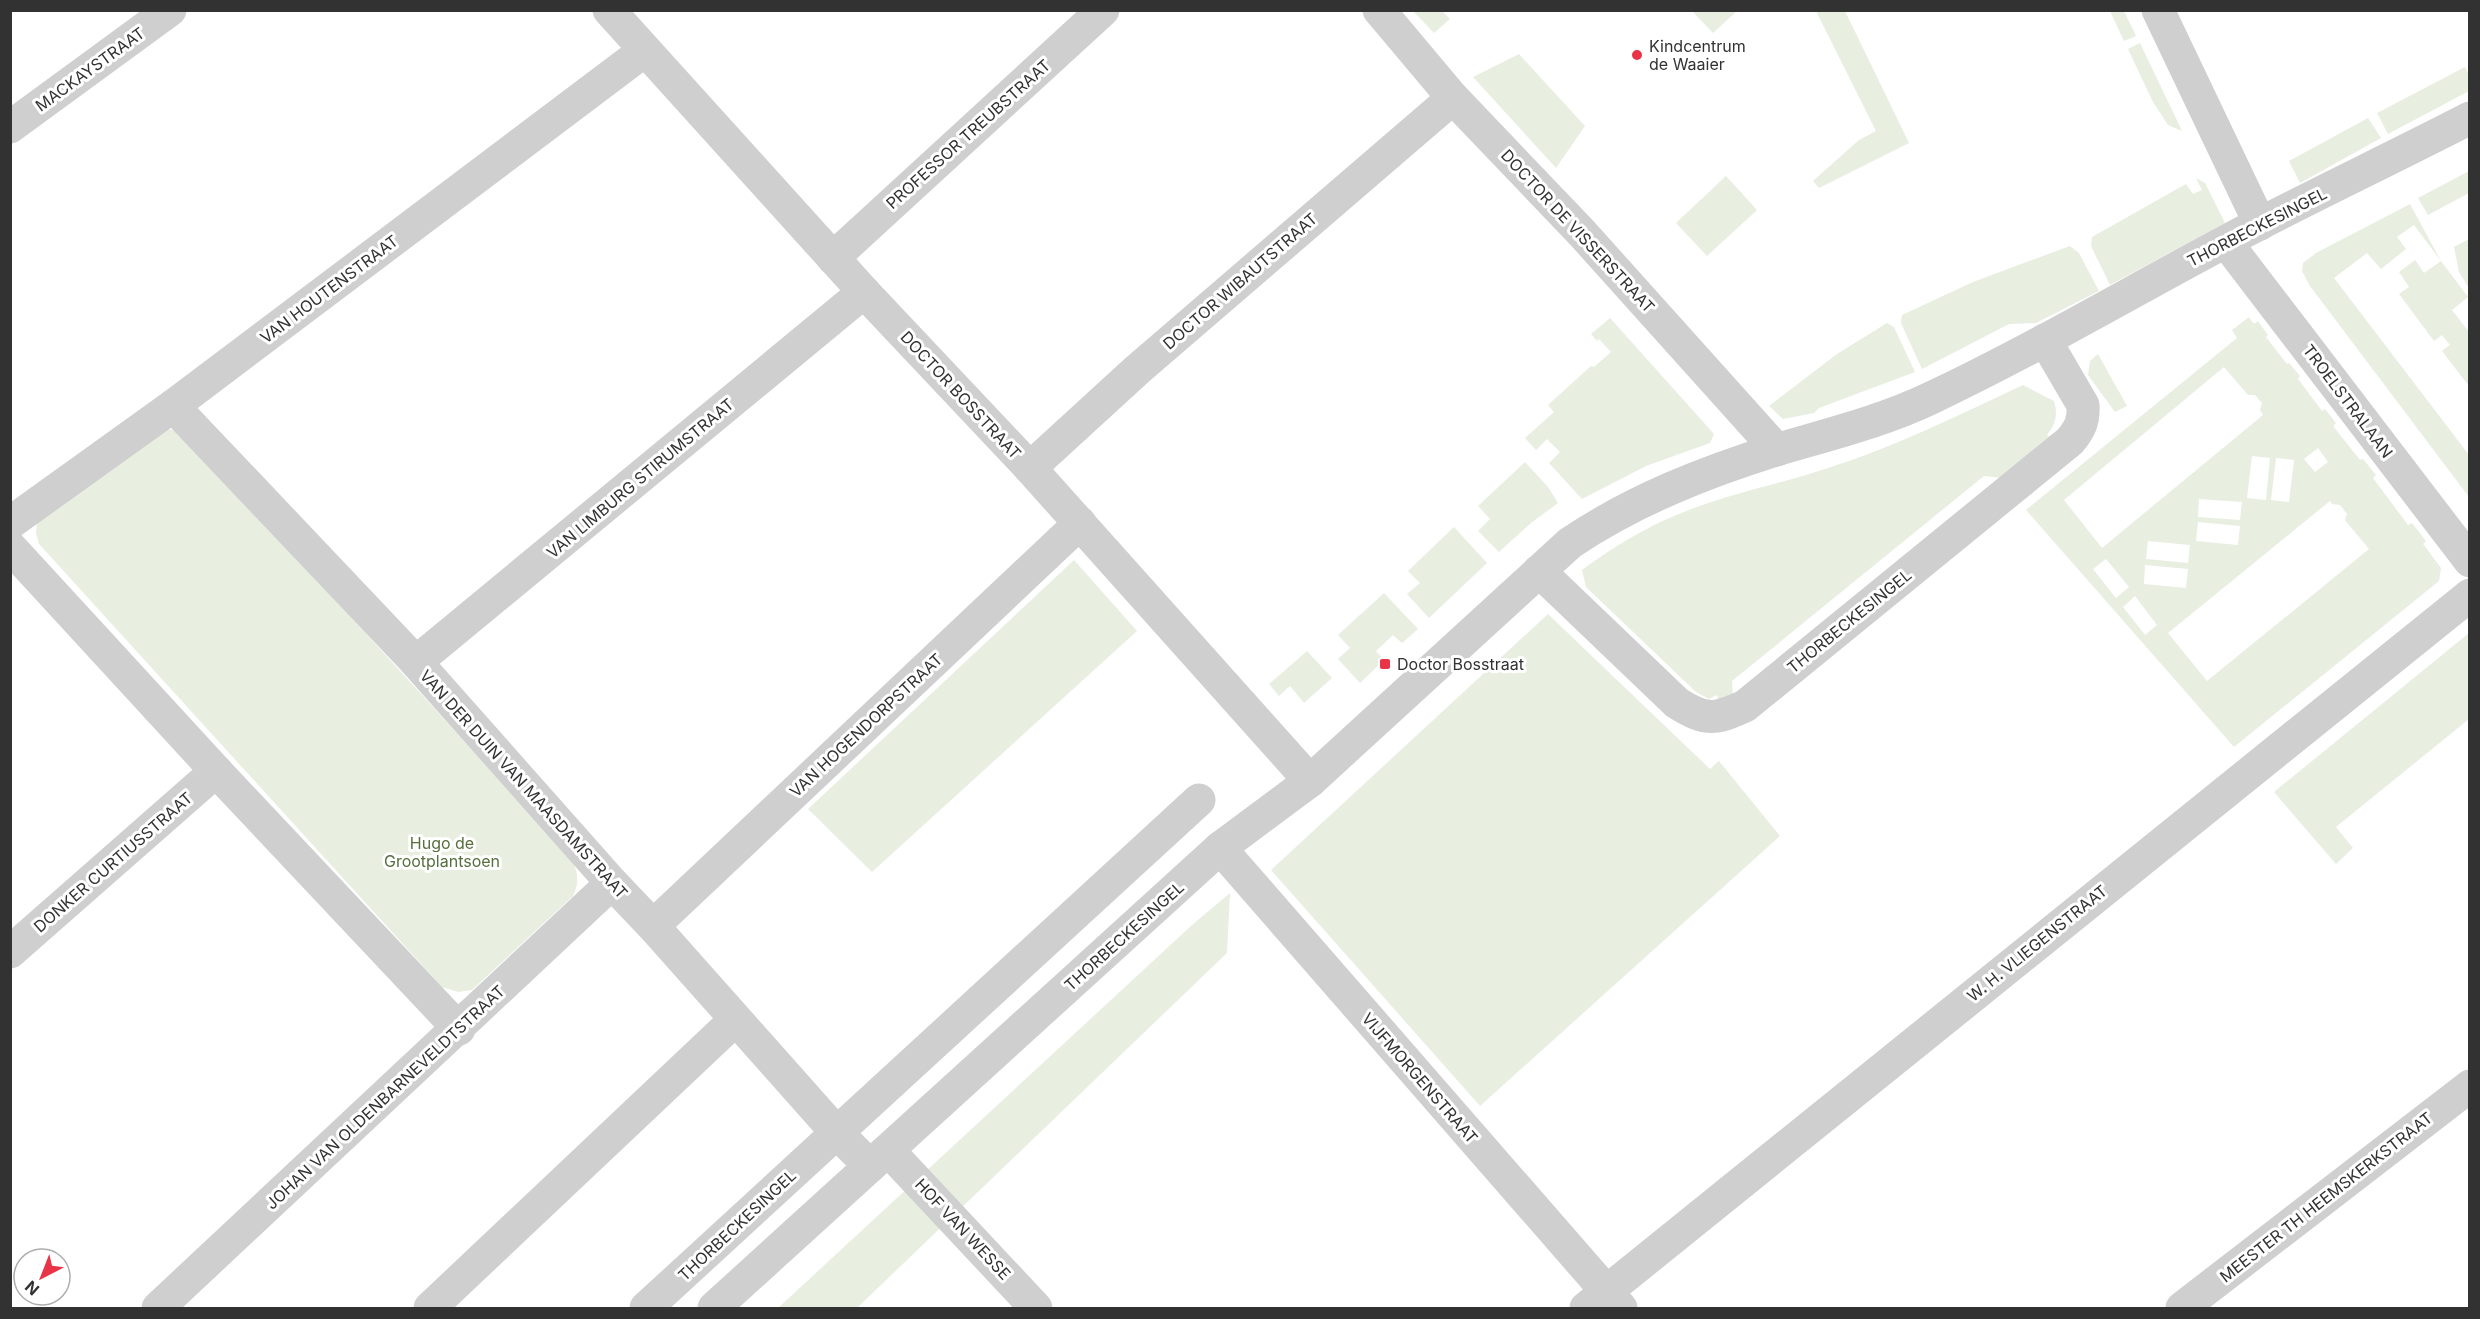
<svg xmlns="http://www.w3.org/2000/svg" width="2480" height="1319" viewBox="0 0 2480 1319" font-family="Inter,sans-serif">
<rect width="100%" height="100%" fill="#fff"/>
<g fill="#e8eee0" fill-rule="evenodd">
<path d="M 1413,11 L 1442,11 L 1450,19 L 1434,33 Z"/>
<path d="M 1692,11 L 1737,11 L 1713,33 Z"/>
<path d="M 1816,11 L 1845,11 L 1909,143 L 1819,188 L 1813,181 L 1859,140 L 1876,131 Z"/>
<path d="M 2110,11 L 2124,11 L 2136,36 L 2124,41 Z"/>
<path d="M 2140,43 L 2182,131 L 2168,125 L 2153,102 L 2128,49 Z"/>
<path d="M 1519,54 L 1585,126 L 1556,168 L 1473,77 Z"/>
<path d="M 2465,67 L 2469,75 L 2469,91 L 2388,134 L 2377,113 Z"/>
<path d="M 2368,118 L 2381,138 L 2300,183 L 2289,161 Z"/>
<path d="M 2469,171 L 2469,193 L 2428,215 L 2418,198 Z"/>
<path d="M 1726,176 L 1757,210 L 1707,256 L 1676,223 Z"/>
<path d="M 2196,178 L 2205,183 L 2225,223 L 2110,285 L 2091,246 L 2092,237 L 2186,184 L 2193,194 L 2202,190 Z"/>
<path d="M 2410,204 L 2441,261 L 2468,297 L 2452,310 L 2469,332 L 2469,386 L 2442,351 L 2450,345 L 2442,335 L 2434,341 L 2399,294 L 2409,287 L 2399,272 L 2415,260 L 2424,273 L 2441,261 L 2414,225 L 2397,237 L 2406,249 L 2381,269 L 2367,253 L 2334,278 L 2469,455 L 2469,497 L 2310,286 L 2302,271 L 2303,263 L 2316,253 Z"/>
<path d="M 2469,239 L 2469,288 L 2459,272 L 2454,247 Z"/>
<path d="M 2070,246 L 2079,253 L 2099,291 L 2036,323 L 2009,324 L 1922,369 L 1901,323 L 1902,315 L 1973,282 Z"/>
<path d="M 2249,317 L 2254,324 L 2258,321 L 2268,335 L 2266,337 L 2287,364 L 2289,363 L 2300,376 L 2298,379 L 2322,411 L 2325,409 L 2336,423 L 2333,426 L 2360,460 L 2363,459 L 2376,475 L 2373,478 L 2408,525 L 2412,523 L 2426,541 L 2423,544 L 2441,568 L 2439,581 L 2234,747 L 2026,510 L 2237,338 L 2232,330 ZM 2224,367 L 2248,395 L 2255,395 L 2262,403 L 2260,410 L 2263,415 L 2102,548 L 2064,500 ZM 2318,448 L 2328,462 L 2315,472 L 2304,459 ZM 2252,456 L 2270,458 L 2266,500 L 2247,498 ZM 2276,458 L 2294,460 L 2289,502 L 2271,500 ZM 2199,499 L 2242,502 L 2240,520 L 2198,517 ZM 2330,501 L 2332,504 L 2340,505 L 2347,514 L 2345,520 L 2369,549 L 2207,681 L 2168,633 ZM 2198,522 L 2240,526 L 2238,545 L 2196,541 ZM 2148,541 L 2190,545 L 2188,563 L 2146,559 ZM 2106,559 L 2129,587 L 2116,598 L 2093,569 ZM 2145,565 L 2188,569 L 2186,588 L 2144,584 ZM 2135,596 L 2157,625 L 2145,635 L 2123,607 Z"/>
<path d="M 1610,318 L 1714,434 L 1710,443 L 1646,466 L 1582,499 L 1549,463 L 1560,452 L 1547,439 L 1536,450 L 1525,438 L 1554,412 L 1548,405 L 1591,366 L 1594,367 L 1611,352 L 1599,339 L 1597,341 L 1591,334 Z"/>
<path d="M 1887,323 L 1894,327 L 1915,372 L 1819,408 L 1814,413 L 1783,419 L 1769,406 L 1837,354 Z"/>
<path d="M 2098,354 L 2127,406 L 2115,412 L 2088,375 L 2090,361 Z"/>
<path d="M 2023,385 L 2054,401 C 2058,415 2056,423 2047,435 L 2052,438 L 2002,478 L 1984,476 L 1732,681 L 1733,697 L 1719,705 L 1717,695 L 1709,699 L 1696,692 L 1586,587 L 1582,570 C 1617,544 1653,523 1694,508 C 1740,491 1788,482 1834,466 C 1899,445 1961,414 2023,385 Z"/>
<path d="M 163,428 L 182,432 L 570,857 C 578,871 580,881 573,896 L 472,990 L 458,992 L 442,987 L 39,544 L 36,533 L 37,523 Z"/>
<path d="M 1525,462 L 1548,487 L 1558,503 L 1531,523 L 1499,552 L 1478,531 L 1490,519 L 1478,506 Z"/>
<path d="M 1454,527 L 1487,563 L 1429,618 L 1407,594 L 1420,583 L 1408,571 Z"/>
<path d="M 1074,560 L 1137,631 L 872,872 L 808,809 Z"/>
<path d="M 1384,593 L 1418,629 L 1402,643 L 1393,635 L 1376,651 L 1384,660 L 1360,683 L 1338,659 L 1350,648 L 1338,635 Z"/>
<path d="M 1548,614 L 1710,769 L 1719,761 L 1780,836 L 1480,1106 L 1271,870 Z"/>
<path d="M 2469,633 L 2469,719 L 2336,827 L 2353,848 L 2336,864 L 2274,792 Z"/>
<path d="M 1307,651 L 1332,678 L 1304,703 L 1290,686 L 1279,696 L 1269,684 Z"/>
<path d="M 1230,893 L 1227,953 L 857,1308 L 778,1308 L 1192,925 Z"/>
</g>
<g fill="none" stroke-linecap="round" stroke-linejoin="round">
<g stroke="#cfcfcf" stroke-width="33">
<path d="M 609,10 L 864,292 L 1030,468 L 1310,781"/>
<path d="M 1379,10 L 1453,98 L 1582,233 L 1777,450"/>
<path d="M 2158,10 L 2260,224"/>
<path d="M 10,127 L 170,10"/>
<path d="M 2226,242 L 2470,561"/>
<path d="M 833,258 L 1103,10"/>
<path d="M 173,406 L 416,662 L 612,883 L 653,926 L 837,1133 L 870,1166"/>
<path d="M 1030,468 L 1137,370 L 1453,98"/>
<path d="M 10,523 L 173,406 L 644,51"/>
<path d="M 10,547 L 216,771 L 459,1029"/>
<path d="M 1539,571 L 1677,703 C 1706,721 1714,720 1745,706 L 2070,441 C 2080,429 2084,421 2083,405 L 2045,340"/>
<path d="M 416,662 L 864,292"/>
<path d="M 1220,848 L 1621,1308"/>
<path d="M 653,926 L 1080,523"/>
<path d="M 10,952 L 216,771"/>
<path d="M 888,1150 L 1036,1308"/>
<path d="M 158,1308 L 612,883"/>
<path d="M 430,1308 L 735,1020"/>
<path d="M 646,1308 L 1199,800"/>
<path d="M 714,1308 L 1220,848 L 1310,781 L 1570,543 C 1634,500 1705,472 1779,449 C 1830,434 1883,421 1931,398 C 2043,345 2149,281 2259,224 C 2329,188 2400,154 2470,118"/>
<path d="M 1586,1308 L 2470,595"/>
<path d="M 2182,1308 L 2470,1086"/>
</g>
</g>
<g fill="#e83446" stroke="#fff" stroke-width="2">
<circle cx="1637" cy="55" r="6"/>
<rect x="1379" y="658" width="12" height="12" rx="3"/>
</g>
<g text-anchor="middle" stroke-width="6" stroke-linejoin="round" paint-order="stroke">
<g font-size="16" fill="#323232" stroke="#fff" text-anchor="start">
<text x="1649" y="52">Kindcentrum<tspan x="1649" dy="18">de Waaier</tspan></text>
<text x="1397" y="670">Doctor Bosstraat</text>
</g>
<g font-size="16" fill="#323232" stroke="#fff">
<text transform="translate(90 69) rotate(-36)" y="6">MACKAYSTRAAT</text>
<text transform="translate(968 134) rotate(-42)" y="6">PROFESSOR TREUBSTRAAT</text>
<text transform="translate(2257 227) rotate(-27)" y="6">THORBECKESINGEL</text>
<text transform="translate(1578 231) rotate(47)" y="6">DOCTOR DE VISSERSTRAAT</text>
<text transform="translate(1240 281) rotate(-41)" y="6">DOCTOR WIBAUTSTRAAT</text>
<text transform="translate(329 289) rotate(-37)" y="6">VAN HOUTENSTRAAT</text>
<text transform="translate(961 395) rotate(47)" y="6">DOCTOR BOSSTRAAT</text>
<text transform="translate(2348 401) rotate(53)" y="6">TROELSTRALAAN</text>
<text transform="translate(640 478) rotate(-40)" y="6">VAN LIMBURG STIRUMSTRAAT</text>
<text transform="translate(1849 621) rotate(-39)" y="6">THORBECKESINGEL</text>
<text transform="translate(866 725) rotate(-43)" y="6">VAN HOGENDORPSTRAAT</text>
<text transform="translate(524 784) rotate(48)" y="6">VAN DER DUIN VAN MAASDAMSTRAAT</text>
<text transform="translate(113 862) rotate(-41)" y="6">DONKER CURTIUSSTRAAT</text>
<text transform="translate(1124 936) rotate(-42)" y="6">THORBECKESINGEL</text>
<text transform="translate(2037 943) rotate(-39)" y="6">W. H. VLIEGENSTRAAT</text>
<text transform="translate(1420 1078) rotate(49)" y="6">VIJFMORGENSTRAAT</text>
<text transform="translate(385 1097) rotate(-43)" y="6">JOHAN VAN OLDENBARNEVELDTSTRAAT</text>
<text transform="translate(2326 1197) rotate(-38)" y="6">MEESTER TH HEEMSKERKSTRAAT</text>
<text transform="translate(737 1225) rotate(-43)" y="6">THORBECKESINGEL</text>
<text transform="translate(963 1229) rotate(47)" y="6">HOF VAN WESSE</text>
</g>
<g font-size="16" fill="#566f3d" stroke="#fff">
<text x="442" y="849">Hugo de<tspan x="442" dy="18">Grootplantsoen</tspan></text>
</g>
</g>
<rect width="2480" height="1319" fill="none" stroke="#323232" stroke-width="24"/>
<g transform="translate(42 1277) rotate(222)"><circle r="28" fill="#ffffff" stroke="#adadad" stroke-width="1.5"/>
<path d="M0-4.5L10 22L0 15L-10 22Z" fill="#e83446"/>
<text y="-9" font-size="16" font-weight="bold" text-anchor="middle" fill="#323232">N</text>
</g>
</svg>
